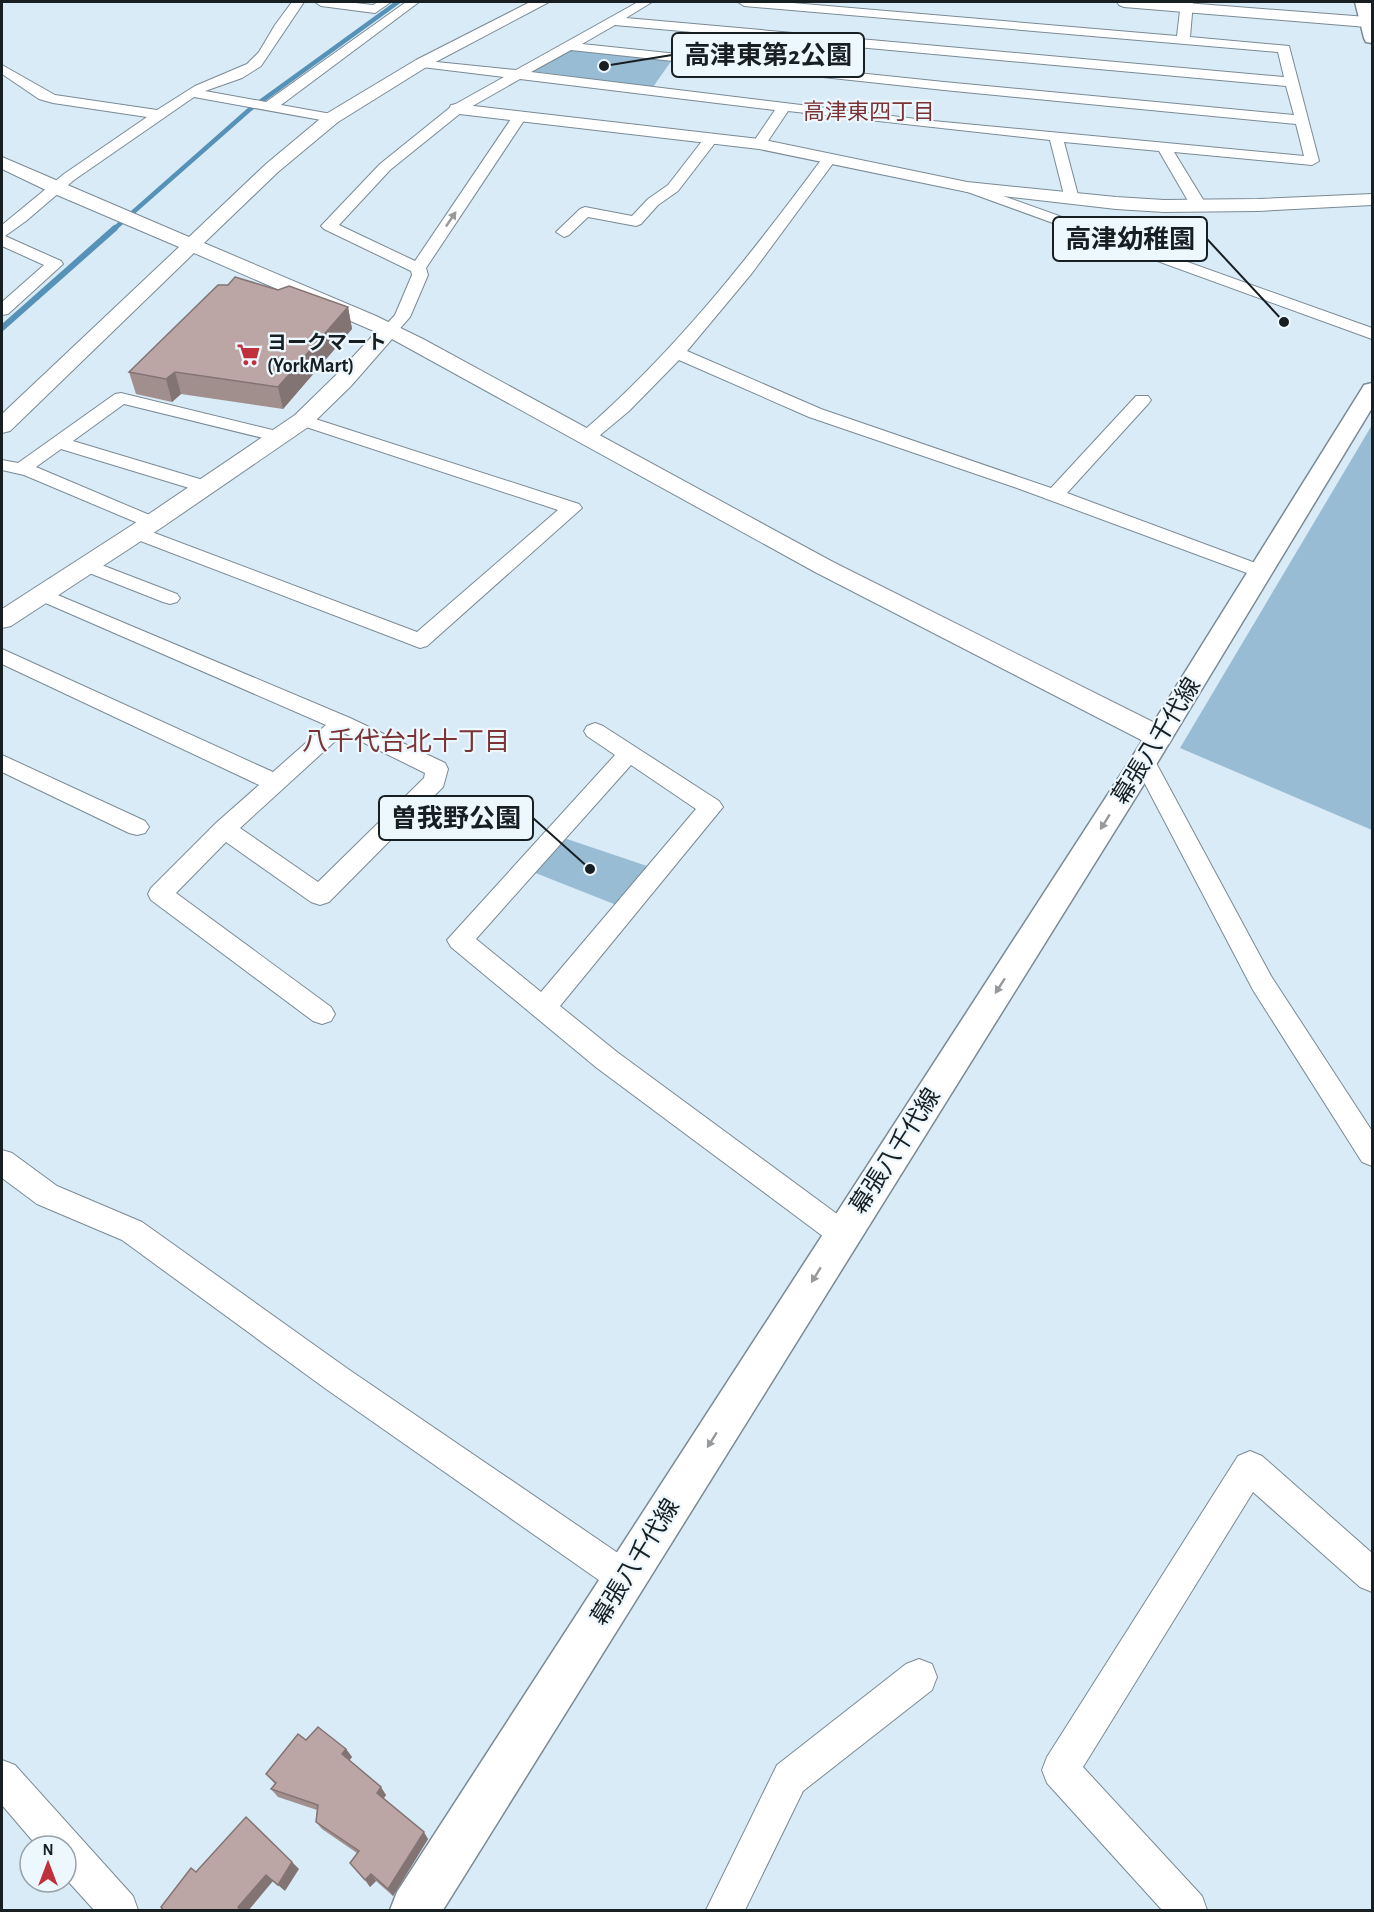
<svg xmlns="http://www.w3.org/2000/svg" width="1374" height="1912" viewBox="0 0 1374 1912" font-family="'Alegreya Sans','Noto Sans JP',sans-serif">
<rect width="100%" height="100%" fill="#d9ebf7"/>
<g fill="#97bcd4">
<path d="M 571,49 L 672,60 L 653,87 L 531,71 Z"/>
<path d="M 1372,425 L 1372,830 L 1180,748 Z"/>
<path d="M 561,837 L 647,866 L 619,906 L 533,872 Z"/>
</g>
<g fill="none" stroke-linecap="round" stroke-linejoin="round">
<path stroke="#5692b7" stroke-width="4.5" d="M 114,229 L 249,110 L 398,2"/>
<path stroke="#5692b7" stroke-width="6" d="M 2,328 L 115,228"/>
<defs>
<g id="minor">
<path d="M 292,2 L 304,2 L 261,66 L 242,78 L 205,91 L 266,102 L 406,2 L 419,2 L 281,105 L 337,115 L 339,118 L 337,121 L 332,122 L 194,97 L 74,180 L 26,221 L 5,236 L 61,261 L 63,264 L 8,314 L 2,315 L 2,302 L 44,265 L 2,246 L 2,225 L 64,174 L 147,117 L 53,103 L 39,99 L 2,74 L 2,65 L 55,95 L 157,110 L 195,86 L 247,64 L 259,52 L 275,25 Z"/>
<path d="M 315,2 L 346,2 L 373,5 L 378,2 L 391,2 L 375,13 L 321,6 Z"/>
<path d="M 638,2 L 652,2 L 626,18 L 1284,77 L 1278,52 L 744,6 L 738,2 L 781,2 L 1177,36 L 1181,2 L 1193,2 L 1190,37 L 1289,46 L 1319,161 L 1312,165 L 1174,152 L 1207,206 L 1199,211 L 1191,206 L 1159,151 L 1064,142 L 1079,199 L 1072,203 L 1065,199 L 1050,140 L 788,111 L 764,147 L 759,148 L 752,144 L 775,110 L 520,79 L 462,112 L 390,170 L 339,225 L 415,261 L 515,113 L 525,113 L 527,116 L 426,268 L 428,275 L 410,317 L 395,334 L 383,334 L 381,330 L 395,315 L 412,275 L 411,271 L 324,229 L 321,226 L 380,164 L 452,106 L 504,77 L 422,67 L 415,63 L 417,60 L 516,70 ZM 615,25 L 1286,86 L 1294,115 L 944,82 L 582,44 ZM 571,50 L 944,90 L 1296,124 L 1304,156 L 933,121 L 531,72 Z"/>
<path d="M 711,135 L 718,139 L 678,191 L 658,205 L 641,224 L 636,226 L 588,217 L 569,235 L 564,237 L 556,232 L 580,209 L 585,207 L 632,216 L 648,199 L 668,185 L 706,136 Z"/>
<path d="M 829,155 L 834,156 L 836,159 L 834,162 L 752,273 L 687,351 L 821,409 L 1051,488 L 1136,396 L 1148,396 L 1151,400 L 1148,404 L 1067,493 L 1269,568 L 1272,572 L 1269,576 L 1255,576 L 1017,488 L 809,417 L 679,360 L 629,411 L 593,441 L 581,441 L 578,437 L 581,433 C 675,352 750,256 824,156 Z"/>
<path d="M 967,183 L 1372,328 L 1372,339 L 962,190 L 960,187 L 962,184 Z"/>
<path d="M 121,393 L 285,433 L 288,437 L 285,441 L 279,442 L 124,404 L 73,441 L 213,483 L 215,487 L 213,491 L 199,491 L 61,449 L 36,467 L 159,519 L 162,523 L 159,527 L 152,529 L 24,475 L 2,470 L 2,460 L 18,463 L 115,394 Z"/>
<path d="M 303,415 L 579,504 L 582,508 L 427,646 L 420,648 L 130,537 L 127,533 L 130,529 L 144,529 L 417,632 L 558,510 L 297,424 L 294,420 L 297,416 Z"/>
<path d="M 86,559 L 177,594 L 180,598 L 177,602 L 170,604 L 163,602 L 79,569 L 76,565 L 79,561 Z"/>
<path d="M 41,588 L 350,718 L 445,763 L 448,769 L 443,787 L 329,902 L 320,905 L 311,902 L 226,842 L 176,893 L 331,1007 L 335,1014 L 331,1021 L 322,1024 L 313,1021 L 151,900 L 148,894 L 151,888 L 216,823 L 259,785 L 2,664 L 2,649 L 273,772 L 326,725 L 34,598 L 31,594 L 34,590 ZM 344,733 L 425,773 L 424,778 L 318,882 L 240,828 Z"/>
<path d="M 595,723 L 603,726 L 719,801 L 723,807 L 560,1006 L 617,1052 L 852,1225 L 857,1234 L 852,1243 L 842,1247 L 832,1243 L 597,1068 L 451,947 L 447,940 L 615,755 L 587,736 L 584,731 L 587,726 ZM 631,765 L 696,809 L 541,992 L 476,939 Z"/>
<path d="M 1144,753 L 1152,755 L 1155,761 L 1271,976 L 1372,1131 L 1372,1166 L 1362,1162 L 1253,990 L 1133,761 L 1136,755 Z"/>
<path d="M 2,755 L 145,821 L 149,827 L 145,833 L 137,835 L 129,833 L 2,772 Z"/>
<path d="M 2,1150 L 12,1153 L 57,1186 L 142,1222 L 348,1369 L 637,1566 L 642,1578 L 637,1590 L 625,1595 L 613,1590 L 326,1389 L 122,1240 L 37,1204 L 2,1178 Z"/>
<path d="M 1250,1451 L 1262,1456 L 1372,1553 L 1372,1592 L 1360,1587 L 1253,1492 L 1083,1767 L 1202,1896 L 1207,1910 L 1162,1910 L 1047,1783 L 1042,1770 L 1047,1757 L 1238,1456 Z"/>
<path d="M 919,1659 L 932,1664 L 937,1677 L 932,1690 L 803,1791 L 745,1910 L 706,1910 L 777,1765 L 906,1664 Z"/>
<path d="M 2,1760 L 15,1765 L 133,1896 L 138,1910 L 94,1910 L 66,1879 L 66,1846 L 37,1846 L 2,1805 Z"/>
</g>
<g id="tertiary">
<path d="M 530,2 L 549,2 L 428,66 L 338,122 L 278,172 L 204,243 L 376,316 L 423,339 L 833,562 L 1169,730 L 1173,737 L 1169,744 L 1159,746 L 1149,744 L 815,572 L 392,339 L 351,386 L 311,425 L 161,528 L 11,626 L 2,628 L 2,609 L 143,518 L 295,415 L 335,376 L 376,332 L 194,253 L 10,431 L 2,433 L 2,414 L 179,247 L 50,192 L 2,169 L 2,157 L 189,237 L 266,164 L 326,114 L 416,60 Z"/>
<path d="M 1117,2 L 1173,2 L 1367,17 L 1372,19 L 1372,25 L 1367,27 L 1124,7 L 1119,5 Z"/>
<path d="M 457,104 L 759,139 L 967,182 L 1116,197 L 1164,200 L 1258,199 L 1372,194 L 1372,205 L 1258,211 L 1164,212 L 1116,209 L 967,192 L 759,149 L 451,113 L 449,109 L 451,105 Z"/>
</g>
<g id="secondary">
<path d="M 1355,2 L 1371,2 L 1372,43 L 1366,42 L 1364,38 Z"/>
<path d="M 1372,383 L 1372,408 L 1154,768 L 443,1910 L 390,1910 L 397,1892 L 1134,754 L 1361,390 L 1364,385 Z"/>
</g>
</defs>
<use href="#minor" stroke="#7a8a95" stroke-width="2"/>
<use href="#tertiary" stroke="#7a8a95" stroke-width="2"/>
<use href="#secondary" stroke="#7a8a95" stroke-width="3"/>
<use href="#minor" fill="#fff" fill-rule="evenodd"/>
<use href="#tertiary" fill="#fff" fill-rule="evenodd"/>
<use href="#secondary" fill="#fff" fill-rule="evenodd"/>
</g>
<g fill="#a18f8e">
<path d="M 228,285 L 278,290 L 348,307 L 352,329 L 283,409 L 181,394 L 172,402 L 136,394 L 129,372 Z"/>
<path d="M 306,1740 L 346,1749 L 352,1757 L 349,1761 L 386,1795 L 383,1799 L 428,1839 L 393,1896 L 376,1881 L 370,1887 L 357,1853 L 322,1829 L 316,1822 L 317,1810 L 278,1797 L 271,1789 L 275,1784 L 266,1774 Z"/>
</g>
<g fill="#837474">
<path d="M 348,307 L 352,329 L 283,409 L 278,387 Z"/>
<path d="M 175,372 L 181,394 L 172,402 L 166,379 Z"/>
<path d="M 346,1749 L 352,1757 L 347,1763 L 342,1754 Z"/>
<path d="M 381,1787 L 386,1795 L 382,1801 L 377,1793 Z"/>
<path d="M 424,1832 L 428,1839 L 393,1896 L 388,1889 Z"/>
<path d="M 292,1862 L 299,1869 L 285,1891 L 278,1885 Z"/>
<path d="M 371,1874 L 376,1881 L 370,1887 L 365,1880 Z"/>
<path d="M 266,1875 L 273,1881 L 248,1911 L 240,1911 L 238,1907 Z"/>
</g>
<g fill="#bba6a5" stroke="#837474" stroke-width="1.5">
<path d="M 235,277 L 278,290 L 289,286 L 348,307 L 278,387 L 175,372 L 166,379 L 129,372 L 218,285 L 228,285 Z"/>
<path d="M 318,1727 L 346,1749 L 342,1754 L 381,1787 L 377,1793 L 424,1832 L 388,1889 L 371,1874 L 365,1880 L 350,1863 L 359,1851 L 316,1822 L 318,1805 L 271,1789 L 276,1783 L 266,1774 L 298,1734 L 306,1740 Z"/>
<path d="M 246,1817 L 292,1862 L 278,1885 L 266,1875 L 238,1907 L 240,1911 L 164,1911 L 161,1907 L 191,1868 L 196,1872 Z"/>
</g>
<defs><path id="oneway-solid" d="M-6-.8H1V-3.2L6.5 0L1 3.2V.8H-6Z" transform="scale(1.5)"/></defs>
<g fill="#979a9c">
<use href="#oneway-solid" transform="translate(451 219) rotate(-56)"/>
<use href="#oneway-solid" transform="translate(1105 822) rotate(122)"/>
<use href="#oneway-solid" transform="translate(1000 986) rotate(123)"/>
<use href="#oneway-solid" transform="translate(816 1275) rotate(122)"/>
<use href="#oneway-solid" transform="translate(712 1440) rotate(122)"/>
</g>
<defs>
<symbol id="supermarket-bare" viewBox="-9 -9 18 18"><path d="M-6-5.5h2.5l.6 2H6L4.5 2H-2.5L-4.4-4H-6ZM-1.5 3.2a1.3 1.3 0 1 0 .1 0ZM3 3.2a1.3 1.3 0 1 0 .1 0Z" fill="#c1313c" stroke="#ecf7fe" stroke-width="2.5" paint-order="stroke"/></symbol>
</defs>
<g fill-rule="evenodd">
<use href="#supermarket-bare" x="232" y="338" width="33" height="33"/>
</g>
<g text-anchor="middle" stroke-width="4.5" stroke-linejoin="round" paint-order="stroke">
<g font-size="20" font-weight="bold" fill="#181f23" stroke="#ecf7fe" text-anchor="start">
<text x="267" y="349">ヨークマート<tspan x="267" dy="23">(YorkMart)</tspan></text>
</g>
<g font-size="22" fill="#7b3334" stroke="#ecf7fe">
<text x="869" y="119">高津東四丁目</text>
</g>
<g font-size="24" fill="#181f23" stroke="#ecf7fe">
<text transform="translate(1156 741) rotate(-58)" y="8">幕張八千代線</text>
<text transform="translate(895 1151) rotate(-57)" y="8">幕張八千代線</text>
<text transform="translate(635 1562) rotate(-58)" y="8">幕張八千代線</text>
</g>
<g font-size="26" fill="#7b3334" stroke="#ecf7fe">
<text x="406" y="750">八千代台北十丁目</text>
</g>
</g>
<path fill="none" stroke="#181f23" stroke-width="2" d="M604 66L672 55M1284 322L1207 239M590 869L533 818"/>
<g fill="#181f23" stroke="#ecf7fe" stroke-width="2">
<circle cx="604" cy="66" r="6"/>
<circle cx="1284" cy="322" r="6"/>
<circle cx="590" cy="869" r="6"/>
</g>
<g fill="#ecf7fe" stroke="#181f23" stroke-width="2">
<rect x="672" y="33" width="192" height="44" rx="6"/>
<rect x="1053" y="217" width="154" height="44" rx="6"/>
<rect x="379" y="796" width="154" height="44" rx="6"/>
</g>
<g font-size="26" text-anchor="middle" font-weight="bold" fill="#181f23">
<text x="768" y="64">高津東第2公園</text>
<text x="1130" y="248">高津幼稚園</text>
<text x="456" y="827">曽我野公園</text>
</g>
<rect width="1374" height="1912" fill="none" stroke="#181f23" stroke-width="6"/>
<g transform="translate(48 1864)"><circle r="28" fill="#ecf7fe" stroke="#97a1a6" stroke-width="1.5"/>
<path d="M0-4.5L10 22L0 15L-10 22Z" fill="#c1313c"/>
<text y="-9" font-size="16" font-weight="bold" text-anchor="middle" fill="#181f23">N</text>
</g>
</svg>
